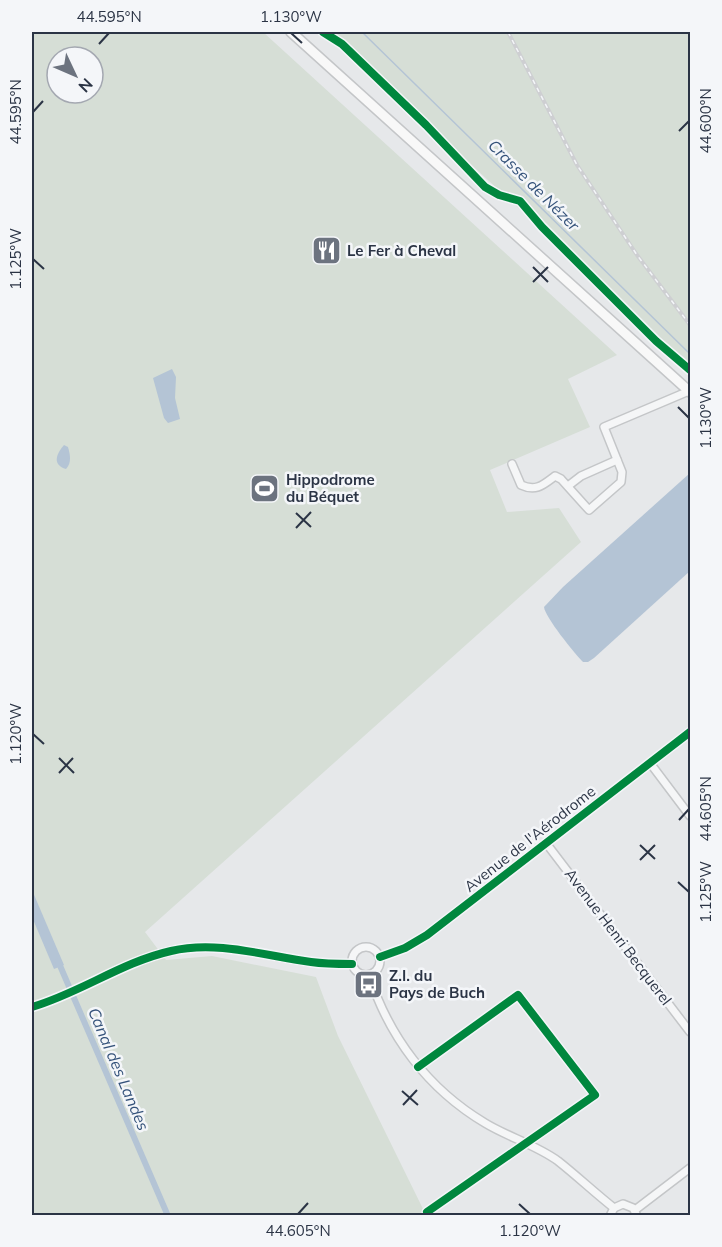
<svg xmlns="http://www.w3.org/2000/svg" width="722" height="1247" viewBox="0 0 722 1247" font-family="Mulish,sans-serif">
<rect width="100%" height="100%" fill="#e6e8ea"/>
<g fill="#d6ded6" fill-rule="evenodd">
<path d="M 32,32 L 263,32 L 617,355 L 568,379 L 590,427 L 490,470 L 507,512 L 559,508 L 581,542 L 145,932 L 166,960 L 212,956 L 316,977 L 338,1036 L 426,1215 L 32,1215 ZM 57,57 L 93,57 L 93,93 L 57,93 Z"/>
<path d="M 326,32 L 690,32 L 690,365 Z"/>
</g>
<g fill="#b4c4d5">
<path d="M 172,369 L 176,377 L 175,398 L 180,419 L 168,423 L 164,418 L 153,378 Z"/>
<path d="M 64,445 L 68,447 C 70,454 72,463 66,469 C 52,465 56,454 64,445 Z"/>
<path d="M 690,473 L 690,571 L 594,658 L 588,662 L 583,662 C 574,653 545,617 544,607 L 563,587 Z"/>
<path d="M 32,890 L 64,965 L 54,969 L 32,917 Z"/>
</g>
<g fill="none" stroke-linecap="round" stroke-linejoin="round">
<path stroke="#b4c4d5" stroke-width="1.5" d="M 362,32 L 690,354"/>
<path stroke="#b4c4d5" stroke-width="6" d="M 58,961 L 168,1216"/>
<defs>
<g id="minor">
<path d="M 512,464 L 521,485 C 536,492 543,485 555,476 L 561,479 L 589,510 L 621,482 L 622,472 L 604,427 L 689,391"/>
<path d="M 568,486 L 581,476 L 617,460"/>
<path d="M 650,763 L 690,816"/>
<path d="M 546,843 L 690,1032"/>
<circle cx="366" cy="961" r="14"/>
<path d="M 380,957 L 405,948 L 427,935 L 690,732"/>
<path d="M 369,975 C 389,1037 428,1089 485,1123 C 508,1137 536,1145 558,1161 C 577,1176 595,1193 614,1208"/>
<path d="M 32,1007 C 80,993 122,962 171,951 C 217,940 266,956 311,962 C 325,964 339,964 352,964"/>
<path d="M 418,1067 L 518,995 L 595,1095 L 427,1212"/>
<path d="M 635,1210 L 690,1168"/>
<path d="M 610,1216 L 614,1208 L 623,1204 L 633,1208 L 637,1216"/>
</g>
<path id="secondary" d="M 291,32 L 690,392"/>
</defs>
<use href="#minor" stroke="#c4c6c8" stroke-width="10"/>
<use href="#secondary" stroke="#c4c6c8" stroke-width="12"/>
<use href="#minor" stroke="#f5f6f7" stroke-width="7"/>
<use href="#secondary" stroke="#f8f8f8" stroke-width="9"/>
<defs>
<path id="rail" d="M 508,32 L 577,165 L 637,255 L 690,325"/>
</defs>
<use href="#rail" stroke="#cecfd2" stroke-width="4"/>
<use href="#rail" stroke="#f4f6f9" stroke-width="1.5" stroke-dasharray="4.5" stroke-linecap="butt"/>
<defs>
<g id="cycleway">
<path d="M 323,32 L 342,44 L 426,125 L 485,187 L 499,195 L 520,201 L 542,227 L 656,341 L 690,370"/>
<path d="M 380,957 L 405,948 L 427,935 L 690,732"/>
<path d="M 32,1007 C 80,993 122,962 171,951 C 217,940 266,956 311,962 C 325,964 339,964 352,964"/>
<path d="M 418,1067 L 518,995 L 595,1095 L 427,1212"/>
</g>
</defs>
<use href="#cycleway" stroke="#f4f6f9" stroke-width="11"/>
<use href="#cycleway" stroke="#00873e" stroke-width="8"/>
</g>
<path fill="none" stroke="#2b3445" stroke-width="2" d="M 291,33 L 302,43M 99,44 L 109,33M 33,112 L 43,101M 679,131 L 689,121M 33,259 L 44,269M 533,267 L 548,282M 533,282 L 548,267M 678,407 L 689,418M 296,513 L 311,527M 296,528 L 311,512M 33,734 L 44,744M 59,758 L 74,773M 59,773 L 73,758M 679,820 L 689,809M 640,845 L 655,859M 640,860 L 655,845M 678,882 L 689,892M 402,1091 L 418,1105M 403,1105 L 417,1090M 519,1204 L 530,1214M 298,1214 L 308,1203"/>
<defs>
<symbol id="restaurant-square" viewBox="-11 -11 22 22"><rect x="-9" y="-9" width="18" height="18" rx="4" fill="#6c737f" stroke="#f4f6f9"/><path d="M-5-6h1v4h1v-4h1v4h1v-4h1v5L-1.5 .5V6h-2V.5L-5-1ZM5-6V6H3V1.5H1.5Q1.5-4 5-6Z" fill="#fff"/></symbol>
<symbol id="stadium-square" viewBox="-11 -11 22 22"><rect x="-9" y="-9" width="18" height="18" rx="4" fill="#6c737f" stroke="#f4f6f9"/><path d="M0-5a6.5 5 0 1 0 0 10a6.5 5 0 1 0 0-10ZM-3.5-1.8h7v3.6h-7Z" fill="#fff"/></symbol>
<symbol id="bus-square" viewBox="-11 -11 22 22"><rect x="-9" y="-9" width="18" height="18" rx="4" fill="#6c737f" stroke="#f4f6f9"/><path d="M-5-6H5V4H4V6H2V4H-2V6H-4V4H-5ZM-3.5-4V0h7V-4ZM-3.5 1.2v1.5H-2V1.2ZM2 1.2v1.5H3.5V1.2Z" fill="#fff"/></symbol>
</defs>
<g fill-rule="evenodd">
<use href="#restaurant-square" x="310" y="234" width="33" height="33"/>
<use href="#stadium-square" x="248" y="472" width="33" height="33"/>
<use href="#bus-square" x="352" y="968" width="33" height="33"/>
</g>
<g text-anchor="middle" stroke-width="5" stroke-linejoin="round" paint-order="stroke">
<g font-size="15" font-weight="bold" fill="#2b3445" stroke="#f4f6f9" text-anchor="start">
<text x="347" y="256">Le Fer à Cheval</text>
<text x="286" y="485">Hippodrome<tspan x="286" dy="17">du Béquet</tspan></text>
<text x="389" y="981">Z.I. du<tspan x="389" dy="17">Pays de Buch</tspan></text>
</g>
<g font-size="15" fill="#2b3445" stroke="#f4f6f9">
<text transform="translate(530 839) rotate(-38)" y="5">Avenue de l'Aérodrome</text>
<text transform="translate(618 937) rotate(53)" y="5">Avenue Henri Becquerel</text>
</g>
<g font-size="16" font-style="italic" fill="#34527a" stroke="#f4f6f9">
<text transform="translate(534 185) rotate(45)" y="6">Crasse de Nézer</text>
<text transform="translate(119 1069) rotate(67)" y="6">Canal des Landes</text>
</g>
</g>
<rect width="722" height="1247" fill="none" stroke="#f4f6f9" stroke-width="66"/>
<g transform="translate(75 75) rotate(134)"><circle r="28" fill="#f4f6f9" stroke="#a4a8b1" stroke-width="1.5"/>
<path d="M0-4.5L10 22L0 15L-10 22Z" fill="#6c737f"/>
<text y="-9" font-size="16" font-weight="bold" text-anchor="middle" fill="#2b3445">N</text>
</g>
<rect x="33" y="33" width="656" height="1181" fill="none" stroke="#2b3445" stroke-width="2"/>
<g font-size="15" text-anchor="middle" fill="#2b3445">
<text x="109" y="22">44.595°N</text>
<text x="291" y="22">1.130°W</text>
<text transform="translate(16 112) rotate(-90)" y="5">44.595°N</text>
<text transform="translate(706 121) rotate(-90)" y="5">44.600°N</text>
<text transform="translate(16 259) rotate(-90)" y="5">1.125°W</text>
<text transform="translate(706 418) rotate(-90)" y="5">1.130°W</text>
<text transform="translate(16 734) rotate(-90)" y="5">1.120°W</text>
<text transform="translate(706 809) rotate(-90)" y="5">44.605°N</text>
<text transform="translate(706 892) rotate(-90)" y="5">1.125°W</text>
<text x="298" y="1236">44.605°N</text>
<text x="530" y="1236">1.120°W</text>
</g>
</svg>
